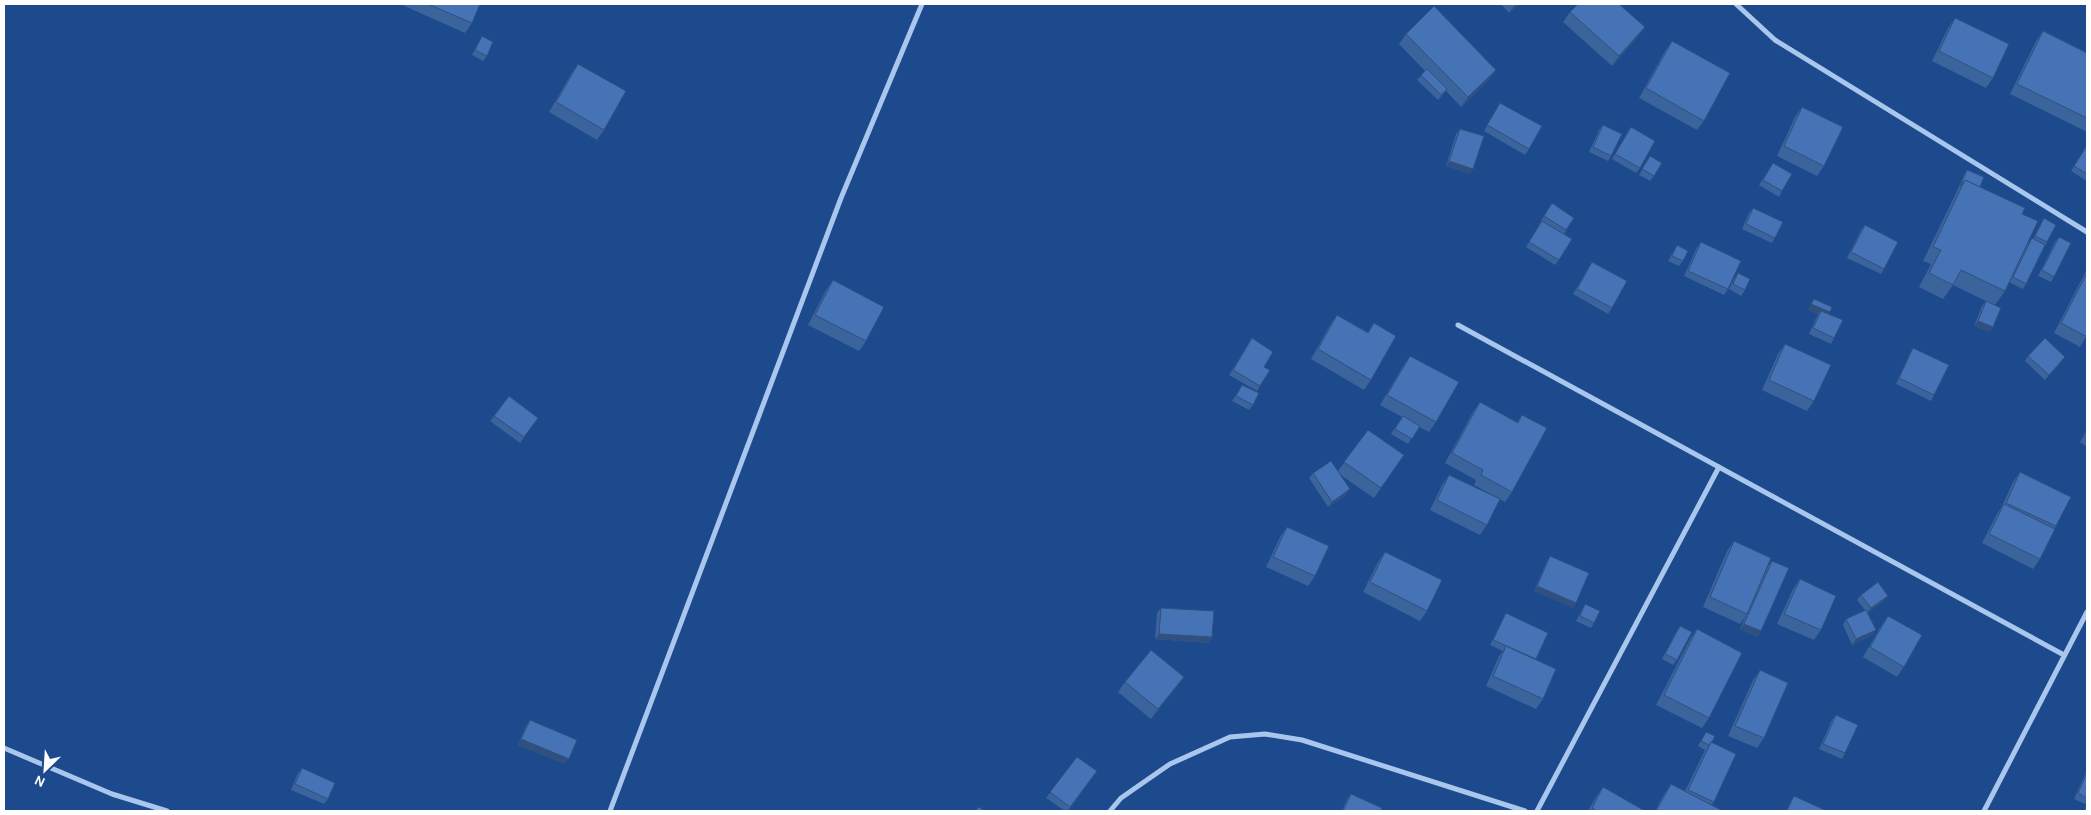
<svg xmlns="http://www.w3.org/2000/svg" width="2091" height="815" viewBox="0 0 2091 815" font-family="Karla,sans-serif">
<rect width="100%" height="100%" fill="#1c4a8d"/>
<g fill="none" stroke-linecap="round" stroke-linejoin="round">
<g stroke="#a9c6ed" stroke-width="5">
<path d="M 1736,4 L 1775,40 L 2087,232"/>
<path d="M 1458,325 L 2064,655"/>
<path d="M 4,748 L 112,794 L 167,811"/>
<path d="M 610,811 L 841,198 L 922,4"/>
<path d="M 1110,811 L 1121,798 L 1170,764 L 1230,737 L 1265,734 L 1302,740 L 1525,811"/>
<path d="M 1537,811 L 1719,467"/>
<path d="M 1984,811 L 2087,612"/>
</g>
</g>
<g fill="#3b639c">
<path d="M 400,4 L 480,4 L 472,23 L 465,33 Z"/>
<path d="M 1501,4 L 1520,4 L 1509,13 Z"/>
<path d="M 1622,4 L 1621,6 L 1638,37 L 1612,66 L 1563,22 L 1570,12 Z"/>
<path d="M 1955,18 L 1993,78 L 1986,88 L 1932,61 L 1948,28 Z"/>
<path d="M 2043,31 L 2087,53 L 2087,132 L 2010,94 L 2036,41 Z"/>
<path d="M 1406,34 L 1496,70 L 1489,80 L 1461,107 L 1446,91 L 1438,100 L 1417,80 L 1425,71 L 1399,44 Z"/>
<path d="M 482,36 L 487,56 L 483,61 L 472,55 Z"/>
<path d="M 1672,41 L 1704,121 L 1697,130 L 1639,98 L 1665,51 Z"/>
<path d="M 578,64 L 604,130 L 597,140 L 549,112 L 571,74 Z"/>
<path d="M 1500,103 L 1529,149 L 1525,155 L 1484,131 Z"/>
<path d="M 1802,107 L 1824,166 L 1817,176 L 1777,156 L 1795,117 Z"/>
<path d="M 1603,125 L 1611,156 L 1608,161 L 1589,152 L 1599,130 Z"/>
<path d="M 1631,127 L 1640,168 L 1636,173 L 1612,159 Z"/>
<path d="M 1460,129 L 1470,174 L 1446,166 L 1456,134 Z"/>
<path d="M 2086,147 L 2087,148 L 2087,181 L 2071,171 Z"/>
<path d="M 1650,156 L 1654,176 L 1650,181 L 1639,175 Z"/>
<path d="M 1773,163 L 1782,191 L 1779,197 L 1759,185 Z"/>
<path d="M 1967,170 L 1980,187 L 2022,214 L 2028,244 L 2032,238 L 2033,239 L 2041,224 L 2044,218 L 2047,242 L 2026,284 L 2023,289 L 2009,282 L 2005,291 L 1995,305 L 1993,327 L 1989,332 L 1974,326 L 1982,306 L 1986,301 L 1992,304 L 1953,285 L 1943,299 L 1919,287 L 1931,264 L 1923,261 L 1957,191 L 1964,175 Z"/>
<path d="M 1753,208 L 1775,238 L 1772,243 L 1742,229 L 1749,213 Z"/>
<path d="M 1548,209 L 1574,218 L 1564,234 L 1559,260 L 1555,265 L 1526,247 Z"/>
<path d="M 1865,225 L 1884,269 L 1881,274 L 1847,258 L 1861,230 Z"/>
<path d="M 2059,237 L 2054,277 L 2051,282 L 2038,276 L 2055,242 Z"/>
<path d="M 1701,242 L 1728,289 L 1724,295 L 1684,276 L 1697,247 Z"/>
<path d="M 1677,245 L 1683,261 L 1679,266 L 1668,261 Z"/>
<path d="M 1592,262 L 1612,308 L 1608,314 L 1573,294 Z"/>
<path d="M 2087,269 L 2087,335 L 2080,347 L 2054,333 Z"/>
<path d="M 1738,273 L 1745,290 L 1741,296 L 1729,289 L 1734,279 Z"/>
<path d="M 833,280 L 866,341 L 859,351 L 808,325 L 826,290 Z"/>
<path d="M 1814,299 L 1829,314 L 1834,338 L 1831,344 L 1809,334 L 1818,314 L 1808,310 Z"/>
<path d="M 1337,315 L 1368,332 L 1374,323 L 1371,380 L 1364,390 L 1311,359 L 1330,325 Z"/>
<path d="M 1252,338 L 1264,367 L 1260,386 L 1257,391 L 1229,375 Z"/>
<path d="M 1785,344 L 1814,401 L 1807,411 L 1762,390 L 1778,354 Z"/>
<path d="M 1913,348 L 1934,395 L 1931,401 L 1896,384 L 1910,353 Z"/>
<path d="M 1410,356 L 1436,422 L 1429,432 L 1419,427 L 1408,444 L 1391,434 L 1402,417 L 1380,405 L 1403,366 Z"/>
<path d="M 2028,356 L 2061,363 L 2045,380 L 2025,361 Z"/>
<path d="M 1242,385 L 1253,405 L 1249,410 L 1232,401 Z"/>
<path d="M 509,396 L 538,418 L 520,443 L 490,421 Z"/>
<path d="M 1480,402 L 1517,422 L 1522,415 L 1512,492 L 1505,502 L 1474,485 L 1476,480 L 1445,463 L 1473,412 Z"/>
<path d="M 2087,429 L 2087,447 L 2080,442 Z"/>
<path d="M 1368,430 L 1404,455 L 1374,498 L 1339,474 L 1346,495 L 1328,507 L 1309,478 L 1313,473 L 1338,471 Z"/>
<path d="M 2020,472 L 2056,526 L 2040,559 L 2033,569 L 1982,543 L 1997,514 L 2001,508 L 2013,482 Z"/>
<path d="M 1449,475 L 1487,525 L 1480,535 L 1430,510 L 1442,485 Z"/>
<path d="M 1287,527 L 1315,576 L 1308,586 L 1266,567 L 1280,537 Z"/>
<path d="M 1734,541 L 1747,614 L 1740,624 L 1703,607 L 1727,551 Z"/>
<path d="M 1385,552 L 1427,611 L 1420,621 L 1363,592 L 1378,562 Z"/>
<path d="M 1550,556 L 1576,603 L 1573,608 L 1534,591 L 1547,561 Z"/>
<path d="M 1772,561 L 1761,631 L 1757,637 L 1740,629 L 1768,566 Z"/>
<path d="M 1800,579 L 1821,630 L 1814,640 L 1777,624 L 1793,589 Z"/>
<path d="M 1861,595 L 1884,601 L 1867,613 L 1876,630 L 1872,635 L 1852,645 L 1843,625 L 1846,619 L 1865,610 L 1857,600 Z"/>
<path d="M 1585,604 L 1594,623 L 1591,628 L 1576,621 L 1582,610 Z"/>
<path d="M 1161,608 L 1212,637 L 1209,643 L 1155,639 L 1157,613 Z"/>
<path d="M 1506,613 L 1536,659 L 1543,699 L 1536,709 L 1486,686 L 1499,656 L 1503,651 L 1490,645 Z"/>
<path d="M 1888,616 L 1904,667 L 1897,677 L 1863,657 L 1881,626 Z"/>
<path d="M 1680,626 L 1677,660 L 1673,665 L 1662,659 L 1676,632 Z"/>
<path d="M 1697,629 L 1709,718 L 1702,728 L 1656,705 L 1690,639 Z"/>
<path d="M 1760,670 L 1764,738 L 1757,748 L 1728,736 L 1753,680 Z"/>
<path d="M 1184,677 L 1151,719 L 1118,692 L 1125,682 Z"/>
<path d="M 1836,715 L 1845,753 L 1842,759 L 1819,749 L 1832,720 Z"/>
<path d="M 530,720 L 565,764 L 518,745 L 526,726 Z"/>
<path d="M 1706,732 L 1712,742 L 1714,802 L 1711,805 L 1723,811 L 1655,811 L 1664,794 L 1671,784 L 1685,791 L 1705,750 L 1698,746 Z"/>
<path d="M 1077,757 L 1097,771 L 1068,811 L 1065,811 L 1046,798 Z"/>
<path d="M 302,768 L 328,799 L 324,804 L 291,790 L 298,773 Z"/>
<path d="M 2087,770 L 2087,801 L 2085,804 L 2074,799 Z"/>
<path d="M 1603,787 L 1645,811 L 1588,811 L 1596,797 Z"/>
<path d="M 1351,794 L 1380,811 L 1342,811 L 1347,799 Z"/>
<path d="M 1794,796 L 1827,811 L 1786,811 L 1791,801 Z"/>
<path d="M 2087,805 L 2087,811 L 2084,811 Z"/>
</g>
<g fill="#30507f">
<path d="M 1515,4 L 1520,4 L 1509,13 Z"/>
<path d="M 1645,27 L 1638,37 L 1612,66 L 1619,56 Z"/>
<path d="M 1496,70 L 1489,80 L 1461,107 L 1468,97 Z"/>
<path d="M 1449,161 L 1473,169 L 1470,174 L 1446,166 Z"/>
<path d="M 1811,304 L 1830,312 L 1826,318 L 1821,311 L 1818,314 L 1808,310 Z"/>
<path d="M 1978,321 L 1993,327 L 1989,332 L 1974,326 Z"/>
<path d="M 2065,357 L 2061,363 L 2045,380 L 2049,375 Z"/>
<path d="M 1350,489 L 1346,495 L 1328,507 L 1332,502 Z"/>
<path d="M 1537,586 L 1576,603 L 1573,608 L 1534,591 Z"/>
<path d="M 1888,596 L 1884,601 L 1867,613 L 1871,608 Z"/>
<path d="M 1744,624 L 1761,631 L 1757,637 L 1740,629 Z"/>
<path d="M 1876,630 L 1872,635 L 1852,645 L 1856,639 Z"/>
<path d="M 1159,634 L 1212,637 L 1209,643 L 1155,639 Z"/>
<path d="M 1184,677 L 1177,687 L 1151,719 L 1158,709 Z"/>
<path d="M 521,739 L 569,759 L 565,764 L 518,745 Z"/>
</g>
<g fill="#4573b5" stroke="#30507f">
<path d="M 428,4 L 480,4 L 472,23 Z"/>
<path d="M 1578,4 L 1621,4 L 1620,5 L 1645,27 L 1619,56 L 1570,12 Z"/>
<path d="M 1434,6 L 1496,70 L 1468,97 L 1406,34 Z"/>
<path d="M 1955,18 L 2009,44 L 1993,78 L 1939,51 Z"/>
<path d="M 2043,31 L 2087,53 L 2087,118 L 2017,84 Z"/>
<path d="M 482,36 L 493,42 L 487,56 L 475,50 Z"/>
<path d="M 1672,41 L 1730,73 L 1704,121 L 1646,88 Z"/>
<path d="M 578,64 L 626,91 L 604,130 L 556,102 Z"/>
<path d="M 1427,69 L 1447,89 L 1441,95 L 1421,75 Z"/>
<path d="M 1500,103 L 1542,126 L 1529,149 L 1487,125 Z"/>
<path d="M 1802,107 L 1843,127 L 1824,166 L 1784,146 Z"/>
<path d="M 1603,125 L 1622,134 L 1611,156 L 1593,147 Z"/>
<path d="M 1631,127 L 1655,141 L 1640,168 L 1615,154 Z"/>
<path d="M 1460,129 L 1484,136 L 1473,169 L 1449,161 Z"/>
<path d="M 2086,147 L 2087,148 L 2087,174 L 2074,166 Z"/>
<path d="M 1650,156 L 1662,163 L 1654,176 L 1642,169 Z"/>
<path d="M 1773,163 L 1792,174 L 1782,191 L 1763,180 Z"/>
<path d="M 1967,170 L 1984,177 L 1980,187 L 1965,180 L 1960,186 Z"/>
<path d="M 1965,180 L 2025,208 L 2022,214 L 2038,221 L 2005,291 L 1961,270 L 1953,285 L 1929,273 L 1941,250 L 1933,247 Z"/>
<path d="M 1552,203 L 1574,218 L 1566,230 L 1544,216 Z"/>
<path d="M 1753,208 L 1783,222 L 1775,238 L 1746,224 Z"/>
<path d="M 2044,218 L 2056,225 L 2047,242 L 2035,236 Z"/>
<path d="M 1542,221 L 1572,239 L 1559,260 L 1529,242 Z"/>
<path d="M 1865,225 L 1898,242 L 1884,269 L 1851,252 Z"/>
<path d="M 2059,237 L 2071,243 L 2054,277 L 2042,270 Z"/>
<path d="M 2032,238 L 2045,245 L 2026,284 L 2013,277 Z"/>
<path d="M 1701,242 L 1741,261 L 1728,289 L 1688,271 Z"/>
<path d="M 1677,245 L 1688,251 L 1683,261 L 1672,256 Z"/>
<path d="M 1592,262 L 1627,281 L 1612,308 L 1577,289 Z"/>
<path d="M 1738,273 L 1750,279 L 1745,290 L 1733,284 Z"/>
<path d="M 2087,273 L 2087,337 L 2061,323 Z"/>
<path d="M 833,280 L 884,307 L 866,341 L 815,315 Z"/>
<path d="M 1814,299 L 1832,307 L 1830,312 L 1811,304 Z"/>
<path d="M 1986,301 L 2001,308 L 1993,327 L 1978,321 Z"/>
<path d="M 1821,311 L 1843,320 L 1834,338 L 1813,328 Z"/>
<path d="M 1337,315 L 1368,333 L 1374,323 L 1396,336 L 1371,380 L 1318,349 Z"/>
<path d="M 1252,338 L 1273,352 L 1264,367 L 1270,370 L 1260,386 L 1233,370 Z"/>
<path d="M 2045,338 L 2065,357 L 2049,375 L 2028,356 Z"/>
<path d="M 1785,344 L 1831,365 L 1814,401 L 1769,380 Z"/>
<path d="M 1913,348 L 1949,365 L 1934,395 L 1899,378 Z"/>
<path d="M 1410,356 L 1459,382 L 1436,422 L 1387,395 Z"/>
<path d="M 1242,385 L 1259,393 L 1253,405 L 1236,396 Z"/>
<path d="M 509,396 L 538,418 L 524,437 L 494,416 Z"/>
<path d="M 1480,402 L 1518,423 L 1522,415 L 1547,428 L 1512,492 L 1481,475 L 1483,470 L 1452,453 Z"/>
<path d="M 1403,416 L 1420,426 L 1412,439 L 1395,429 Z"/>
<path d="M 1368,430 L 1404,455 L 1381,488 L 1344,462 Z"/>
<path d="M 2087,430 L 2087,439 L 2084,437 Z"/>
<path d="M 1331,461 L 1350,489 L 1332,502 L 1313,473 Z"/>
<path d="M 2020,472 L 2071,497 L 2056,526 L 2006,503 Z"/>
<path d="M 1449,475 L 1500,499 L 1487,525 L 1437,500 Z"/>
<path d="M 2004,504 L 2055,529 L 2040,559 L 1989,534 Z"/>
<path d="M 1287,527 L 1329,546 L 1315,576 L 1273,557 Z"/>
<path d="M 1734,541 L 1771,558 L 1747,614 L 1710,597 Z"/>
<path d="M 1385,552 L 1442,580 L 1427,611 L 1370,582 Z"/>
<path d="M 1550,556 L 1589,573 L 1576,603 L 1537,586 Z"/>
<path d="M 1772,561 L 1789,568 L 1761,631 L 1744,624 Z"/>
<path d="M 1800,579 L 1836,596 L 1821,630 L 1784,614 Z"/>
<path d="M 1878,582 L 1888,596 L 1871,608 L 1861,595 Z"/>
<path d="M 1585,604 L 1600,611 L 1594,623 L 1580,616 Z"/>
<path d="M 1161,608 L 1214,611 L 1212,637 L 1159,634 Z"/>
<path d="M 1866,610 L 1876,630 L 1856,639 L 1846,619 Z"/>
<path d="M 1506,613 L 1548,633 L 1536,659 L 1493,640 Z"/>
<path d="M 1888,616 L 1922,635 L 1904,667 L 1870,647 Z"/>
<path d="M 1680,626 L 1692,632 L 1677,660 L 1665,654 Z"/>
<path d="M 1697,629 L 1742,653 L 1709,718 L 1664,695 Z"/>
<path d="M 1506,646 L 1556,669 L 1543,699 L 1493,676 Z"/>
<path d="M 1151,650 L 1184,677 L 1158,709 L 1125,682 Z"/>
<path d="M 1760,670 L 1788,683 L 1764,738 L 1735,726 Z"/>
<path d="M 1836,715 L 1858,725 L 1845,753 L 1823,744 Z"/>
<path d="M 530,720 L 577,740 L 569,759 L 521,739 Z"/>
<path d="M 1706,732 L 1715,736 L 1712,742 L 1711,742 L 1709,745 L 1701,741 Z"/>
<path d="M 1711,742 L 1736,754 L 1714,802 L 1688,790 Z"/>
<path d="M 1077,757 L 1097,771 L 1070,807 L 1050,792 Z"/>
<path d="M 302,768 L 335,783 L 328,799 L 295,784 Z"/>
<path d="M 2087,773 L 2087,798 L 2078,793 Z"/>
<path d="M 1671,784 L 1723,811 L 1656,811 Z"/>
<path d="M 1603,787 L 1645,811 L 1597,811 L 1592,808 Z"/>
<path d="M 1351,794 L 1382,808 L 1380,811 L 1343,811 Z"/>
<path d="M 1794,796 L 1827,811 L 1787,811 Z"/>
<path d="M 978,807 L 986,811 L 976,811 Z"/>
</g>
<rect width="2091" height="815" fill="none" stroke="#ffffff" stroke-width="10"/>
<g transform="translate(45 770) rotate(205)" stroke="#1c4a8d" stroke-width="4" paint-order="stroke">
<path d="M0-4L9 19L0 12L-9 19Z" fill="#ffffff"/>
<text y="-8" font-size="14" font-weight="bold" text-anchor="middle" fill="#ffffff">N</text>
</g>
</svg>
